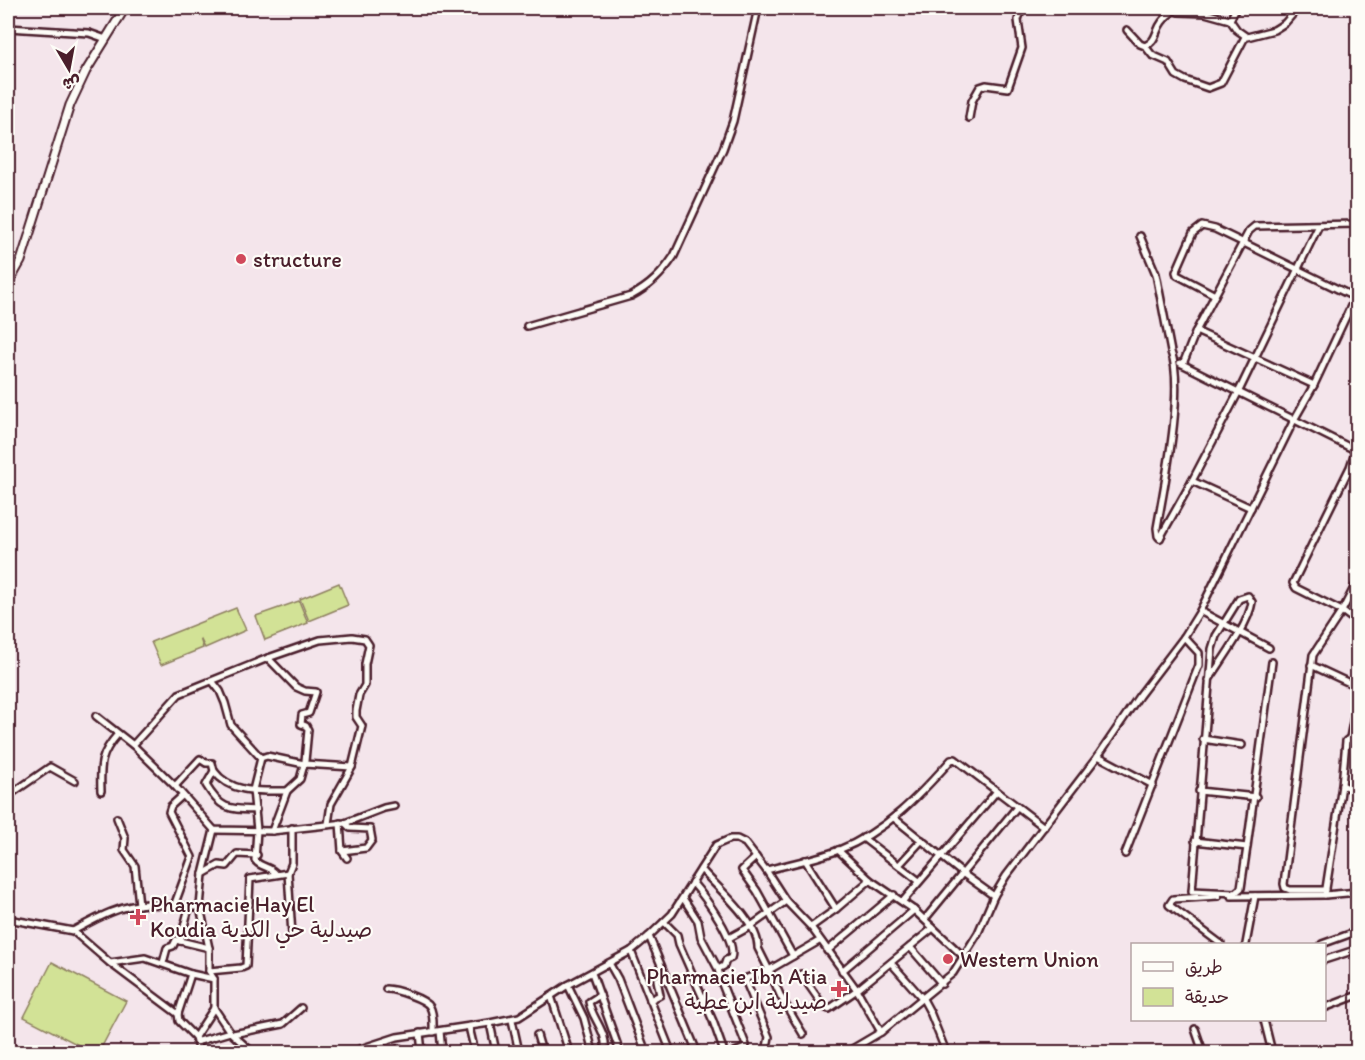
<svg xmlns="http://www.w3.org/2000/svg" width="1365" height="1060" viewBox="0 0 1365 1060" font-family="Itim,'Playpen Sans Arabic',sans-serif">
<rect width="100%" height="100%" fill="#f4e5eb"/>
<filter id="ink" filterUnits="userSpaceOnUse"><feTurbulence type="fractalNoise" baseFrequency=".0167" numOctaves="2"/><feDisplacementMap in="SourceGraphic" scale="12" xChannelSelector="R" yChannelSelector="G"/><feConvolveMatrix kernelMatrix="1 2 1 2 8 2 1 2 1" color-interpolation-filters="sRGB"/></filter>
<g filter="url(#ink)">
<g fill="#d2e296" stroke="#8e8060" stroke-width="1.5">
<path d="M 339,583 L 348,605 L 309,621 L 300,599 Z"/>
<path d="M 299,601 L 308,623 L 265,640 L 256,616 Z"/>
<path d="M 236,608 L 246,630 L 205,648 L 200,638 L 203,648 L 161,665 L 151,642 Z"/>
<path d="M 52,962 L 126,1001 L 99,1052 L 92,1052 L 24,1017 Z"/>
</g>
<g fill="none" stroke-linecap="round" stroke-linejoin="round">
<defs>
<g id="minor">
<path d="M 1236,8 L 1230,20 L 1237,30 L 1247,37 L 1274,30 L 1285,23 L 1298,8"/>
<path d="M 1172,9 L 1178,12 L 1205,13 L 1230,20"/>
<path d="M 8,28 L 89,33 L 106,39"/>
<path d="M 1127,30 L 1140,44 L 1145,46 C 1157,41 1155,31 1162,22 C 1165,18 1169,14 1173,11"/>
<path d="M 1145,46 L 1152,55 L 1168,62 L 1176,75 L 1185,80 L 1208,88 L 1221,83 L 1245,37"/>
<path d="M 969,118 L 972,101 L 980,87 L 986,85 L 1008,88 L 1022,48 L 1018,20 L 1022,8"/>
<path d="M 1140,236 L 1156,274 L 1171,352 C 1185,388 1164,487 1157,528 L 1158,536 L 1160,538"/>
<path d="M 1215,295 L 1177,275 L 1176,272 L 1193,233 L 1202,226 L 1215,229 L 1244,243 L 1356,298"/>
<path d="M 527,326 L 631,296 C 650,286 662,274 674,256 L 723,149 L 733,121 L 758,8"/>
<path d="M 1196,331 L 1314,385"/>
<path d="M 1180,363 L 1357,451"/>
<path d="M 1183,364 L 1196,331 L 1249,231 L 1255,226 L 1358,224"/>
<path d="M 1358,443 L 1350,467 L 1293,583 L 1296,588 L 1342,611 L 1358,623"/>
<path d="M 1251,508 L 1192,481 L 1238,393 L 1319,225"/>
<path d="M 1160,538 L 1192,481"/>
<path d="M 1200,611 L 1269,648"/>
<path d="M 268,658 L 296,687 L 305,691 L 316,692 L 309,713 L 302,715 L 301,724 L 306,726 L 308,730 L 305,761 L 300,779 L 287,791 L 272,831"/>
<path d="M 1311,665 L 1358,687"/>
<path d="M 1209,680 C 1222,660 1249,624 1252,602 L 1248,596 L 1239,599 L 1216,636 L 1212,649 L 1192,891 L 1235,893 L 1241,888 L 1247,847"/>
<path d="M 213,682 L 220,691 L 225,703 L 231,725 L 261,758"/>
<path d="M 96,716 L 133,745 L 175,786 L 214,830 L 272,831 L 345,823 L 384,808 L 394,806"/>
<path d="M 1350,738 L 1358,695"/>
<path d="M 1203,739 L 1242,745"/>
<path d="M 133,745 L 179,694 L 268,658 L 320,640 L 352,637 L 365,639 L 369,645 L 365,664 L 365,685 L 359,695 L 356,711 L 356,717 L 362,726 L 352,767 L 331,804 L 328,824"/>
<path d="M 1098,756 L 1153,785"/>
<path d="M 261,758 L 253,790 L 257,830 L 255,860 C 260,868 271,866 276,874"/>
<path d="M 261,758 L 267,756 L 304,764 L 352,767"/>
<path d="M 214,771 C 231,794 261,791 287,791"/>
<path d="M 1342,785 L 1358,792"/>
<path d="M 175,786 L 200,759 L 206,763 L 212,763 L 214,771 L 206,785 C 221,810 229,809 256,810"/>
<path d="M 101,791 C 100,765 100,754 118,734"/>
<path d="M 1199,791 L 1256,797"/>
<path d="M 8,796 L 50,767 L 75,781"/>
<path d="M 117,818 L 125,838 L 124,850 L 135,866 L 139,905"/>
<path d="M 894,818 L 962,873 L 994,896"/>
<path d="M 340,823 L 342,851 L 347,858"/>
<path d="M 863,838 L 919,881"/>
<path d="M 1195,841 L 1247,847 L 1272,662"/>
<path d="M 838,850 L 870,880 L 914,910 L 964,957"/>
<path d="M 342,851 L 366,848 L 372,840 L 370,829 L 350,828 L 345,823"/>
<path d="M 1125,854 L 1199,665 L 1199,653 L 1184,637"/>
<path d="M 756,857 L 742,870 L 757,891 L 793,956"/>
<path d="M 805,860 L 836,909"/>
<path d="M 899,865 L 922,840"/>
<path d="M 701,869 C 717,888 759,922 758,948 L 769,970 L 819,941"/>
<path d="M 766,870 C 790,864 816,859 839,850 C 885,832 918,797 951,760 L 955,759 L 1044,827"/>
<path d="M 203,874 L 219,865 L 227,866 L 237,854 L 257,855"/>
<path d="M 692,882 C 704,896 738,941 731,958 L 726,960 L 724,966 L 718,969"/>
<path d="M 1326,890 L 1290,890 L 1285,888 L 1284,884 L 1313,655 L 1342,611 L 1358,580"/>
<path d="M 1325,895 L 1358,892"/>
<path d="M 1218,896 L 1173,899 L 1169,905 L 1221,944"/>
<path d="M 1231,896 L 1325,895 L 1342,785 L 1346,741 L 1350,738 L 1358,738"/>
<path d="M 683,898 L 698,921 L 701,937 L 718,969 L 722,984 L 746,1045 L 745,1048 L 735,1052"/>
<path d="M 903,901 L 997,791"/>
<path d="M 174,906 L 192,857 L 169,812 L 171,806 L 182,796"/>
<path d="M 200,907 L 203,874 L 214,830"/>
<path d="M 8,919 L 73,931 L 110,963 L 178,1014 L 179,1021 L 195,1037 L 199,1052"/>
<path d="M 925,919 L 1017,807"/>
<path d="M 664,922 L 677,935 L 679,944 L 713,1021 L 724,1052"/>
<path d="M 811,927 L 836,909 L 870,880"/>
<path d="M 73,931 C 97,918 119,905 148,904 C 165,904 182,908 200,907 L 209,948 L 209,971 L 214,979 L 214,1008 L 230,1032 L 252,1052"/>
<path d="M 292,935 L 288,873 L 292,863 L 292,828"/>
<path d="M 649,936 L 697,1052"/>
<path d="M 729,938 L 751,926 L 786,901"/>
<path d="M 180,941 L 189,908"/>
<path d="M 1246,944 L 1255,896"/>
<path d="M 1322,944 L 1358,931"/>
<path d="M 910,947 L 942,984"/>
<path d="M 631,951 L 671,1052"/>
<path d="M 827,951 L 894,895"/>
<path d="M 1324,960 L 1358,949"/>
<path d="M 110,963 L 145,958 L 191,974 L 214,979"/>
<path d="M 163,963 L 167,948 L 173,946 L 176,940 L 209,948"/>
<path d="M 609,963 L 618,979 L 646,1052"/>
<path d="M 891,963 L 923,999 L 930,1012 L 946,1052"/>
<path d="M 209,971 L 241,968 L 246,966 L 250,879 L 288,873"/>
<path d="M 842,971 L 914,910"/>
<path d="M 592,973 L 620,1052"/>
<path d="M 801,974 L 824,1007 L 829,1009 L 857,990 L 933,928"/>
<path d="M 568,985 L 584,1018 L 593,1052"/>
<path d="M 386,989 C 395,989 426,999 430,1007 C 434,1014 433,1025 433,1032"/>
<path d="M 600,995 L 589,1002 C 592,1019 608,1032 605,1052"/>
<path d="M 551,996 L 569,1052"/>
<path d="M 650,1000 L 660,995 L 657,980 L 666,976"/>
<path d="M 1324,1008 L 1358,995"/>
<path d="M 178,1014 L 191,974"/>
<path d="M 512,1020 L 519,1052"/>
<path d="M 1264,1020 L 1272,1052"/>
<path d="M 490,1023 L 496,1052"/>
<path d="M 469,1027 L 475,1052"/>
<path d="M 1195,1029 L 1203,1052"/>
<path d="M 440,1031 L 442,1052"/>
<path d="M 420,1033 L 422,1052"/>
<path d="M 233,1034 L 283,1024 L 301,1008"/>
<path d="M 537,1035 L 542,1052"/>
<path d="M 195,1037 L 214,1008"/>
<path d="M 196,1042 L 230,1032"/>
<path d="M 399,1048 L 399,1052"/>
<path d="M 304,1052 L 357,1050 L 397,1037 L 490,1023 L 519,1017 L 568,985 L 631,951 L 649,936 L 672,914 L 716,845 L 730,839 L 737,839 L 745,843 L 766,870 L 786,901 L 811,927 L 857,990 L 881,1032"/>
<path d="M 766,1052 L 769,1037 L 746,982 L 747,978 L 769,970 L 781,997 L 803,1034"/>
<path d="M 847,1052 L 881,1032 L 953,973 L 978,933 L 994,896 L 1006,876 L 1098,756 L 1139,696 L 1184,637 L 1200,611 L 1294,420 L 1314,385 L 1358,291"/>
</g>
<path id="tertiary" d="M 8,284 L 21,261 L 70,105 L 86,71 L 125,8"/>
</defs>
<use href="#minor" stroke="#4a1f2b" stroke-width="10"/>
<use href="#tertiary" stroke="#4a1f2b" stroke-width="11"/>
<use href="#minor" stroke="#fdfcf7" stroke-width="5"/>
<use href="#tertiary" stroke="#fdfcf7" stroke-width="7"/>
</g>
</g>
<g fill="#d1495b" stroke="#fdfcf7" stroke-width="2">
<circle cx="241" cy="259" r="6"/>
<path d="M135 908h6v6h6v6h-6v6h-6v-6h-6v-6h6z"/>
<circle cx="948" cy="959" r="6"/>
<path d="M836 980h6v6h6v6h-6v6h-6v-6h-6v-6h6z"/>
</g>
<g text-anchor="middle" stroke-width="4.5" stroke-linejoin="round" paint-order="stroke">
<g font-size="22" fill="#4a1f2b" stroke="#fdfcf7" text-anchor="start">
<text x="253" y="267">structure</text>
<text x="150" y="912">Pharmacie Hay El<tspan x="150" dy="25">Koudia صيدلية حي الكدية</tspan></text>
<text x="960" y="967">Western Union</text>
<text x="827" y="984" text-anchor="end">Pharmacie Ibn Atia<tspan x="827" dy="25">صيدلية ابن عطية</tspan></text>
</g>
</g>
<rect width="1365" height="1060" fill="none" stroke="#fdfcf7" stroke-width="30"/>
<rect x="15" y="15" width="1335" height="1030" fill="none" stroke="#4a1f2b" stroke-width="2" filter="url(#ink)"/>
<rect x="1131" y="943" width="195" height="78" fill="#fdfcf7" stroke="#b5a4a5" stroke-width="1.5"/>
<rect x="1143" y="962" width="30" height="9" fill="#fdfcf7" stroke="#b5a4a5" stroke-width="1.5"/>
<text x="1185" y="973" font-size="18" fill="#4a1f2b">طريق</text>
<rect x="1143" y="988" width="30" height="18" fill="#d2e296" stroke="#b5a4a5" stroke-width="1.5"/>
<text x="1185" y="1003" font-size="18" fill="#4a1f2b">حديقة</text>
<g transform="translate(69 69) rotate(170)" stroke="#fdfcf7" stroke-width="4.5" paint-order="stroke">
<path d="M0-4.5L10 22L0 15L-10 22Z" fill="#4a1f2b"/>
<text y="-9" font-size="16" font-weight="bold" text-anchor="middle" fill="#4a1f2b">ش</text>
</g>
</svg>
